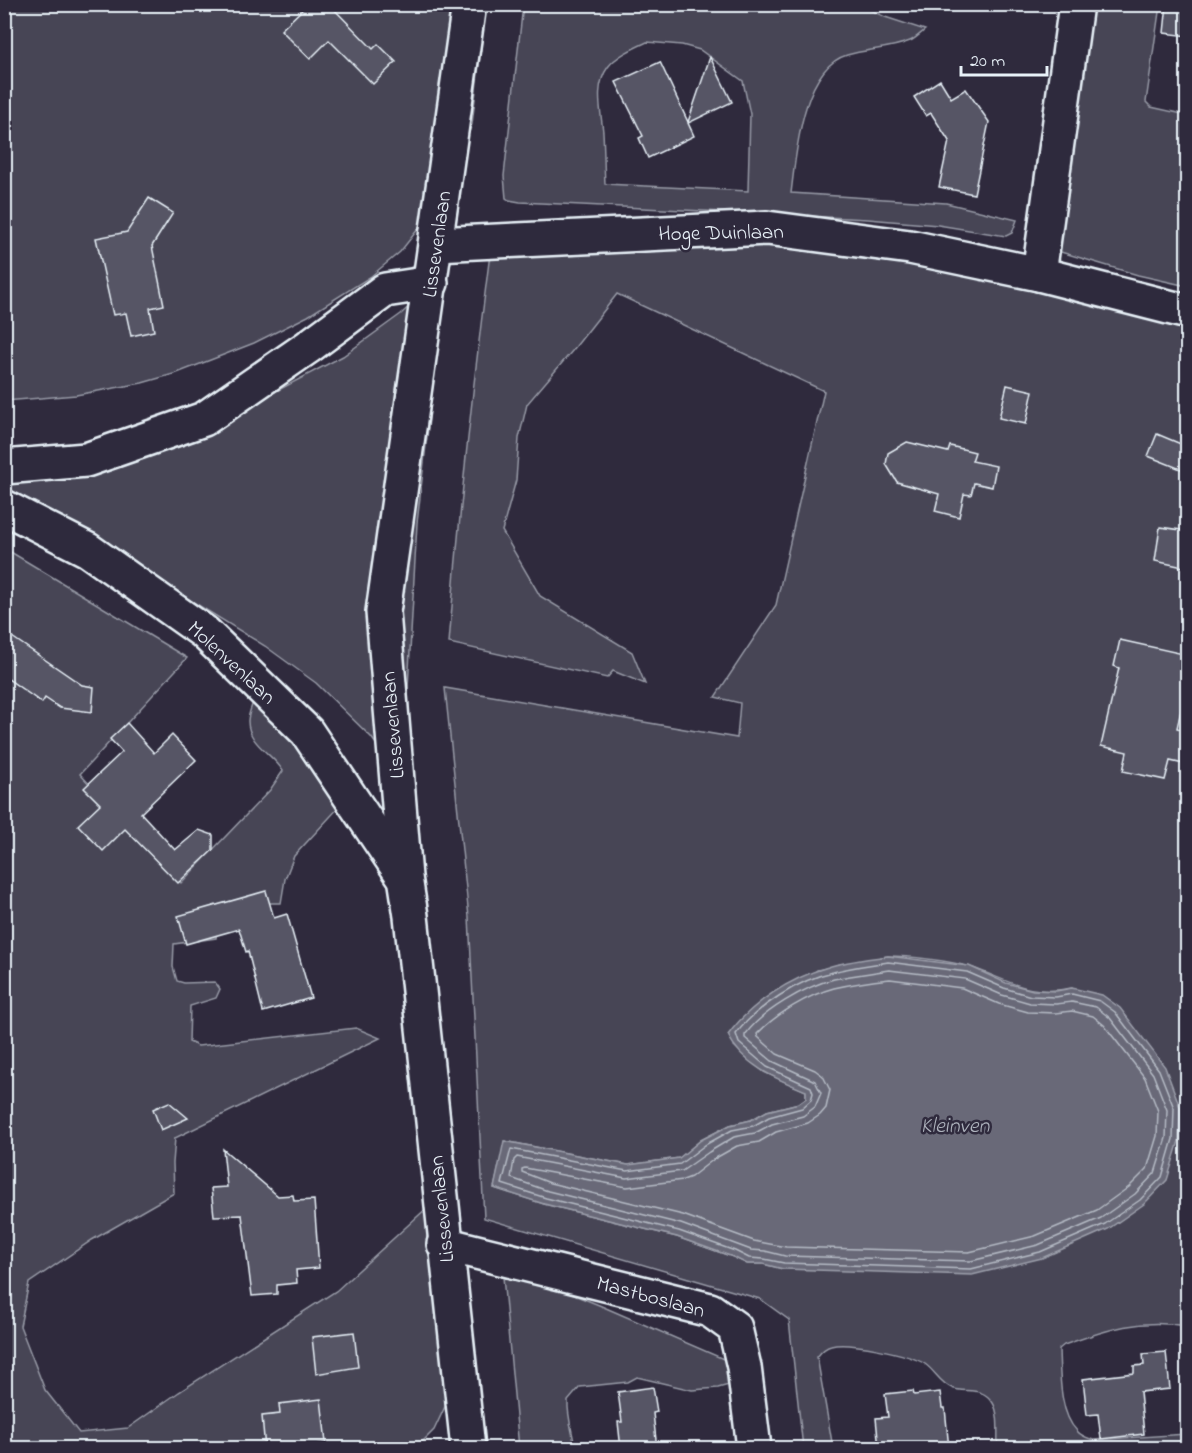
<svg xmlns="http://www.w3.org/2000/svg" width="1192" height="1453" viewBox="0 0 1192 1453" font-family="'Indie Flower',sans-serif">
<rect width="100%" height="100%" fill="#2f2a3d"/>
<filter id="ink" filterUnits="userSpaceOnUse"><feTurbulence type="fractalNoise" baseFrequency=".0167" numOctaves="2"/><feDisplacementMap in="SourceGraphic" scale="12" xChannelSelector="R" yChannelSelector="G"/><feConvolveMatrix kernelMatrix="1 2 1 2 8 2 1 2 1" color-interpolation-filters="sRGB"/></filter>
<g filter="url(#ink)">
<g fill="#464455" stroke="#979aa6" stroke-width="1.5" fill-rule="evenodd">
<path d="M 858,4 L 885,17 L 925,30 C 920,34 915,39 910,41 C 891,49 867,49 847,55 C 802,68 796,154 791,193 L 946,203 L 1017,220 L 1012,233 L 1006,236 L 938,225 L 868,219 L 520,202 L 509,200 L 506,198 L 504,176 L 523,5 ZM 647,42 L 682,45 L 700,50 L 743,81 L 750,114 L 748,191 L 605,184 C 604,166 604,149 603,132 C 601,111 594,86 608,67 C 616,56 634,48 647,42 Z"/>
<path d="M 4,5 L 486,5 L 472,124 L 461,154 L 422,224 L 400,252 L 370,277 L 308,316 L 254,343 L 177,373 L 142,383 L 76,395 L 5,401 Z"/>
<path d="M 1086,5 L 1160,5 L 1146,102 L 1151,107 L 1187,115 L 1187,286 L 1138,275 L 1054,250 Z"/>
<path d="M 778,243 L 975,272 L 1187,327 L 1187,1326 C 1140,1318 1108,1329 1064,1345 L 1059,1349 C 1060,1374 1059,1413 1077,1431 C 1081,1436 1088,1438 1093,1440 L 1187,1434 L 1187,1448 L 998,1448 C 997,1436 1000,1414 993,1403 C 982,1385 964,1394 952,1388 C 940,1383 935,1371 925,1364 C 910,1354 848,1341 831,1346 C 826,1347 820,1353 817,1357 L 833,1448 L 803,1448 L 789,1320 L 760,1299 L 484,1218 L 469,917 L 445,688 L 737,738 L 740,703 L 715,697 L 776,605 L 824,391 L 617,294 L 573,350 L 527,404 L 519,438 L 516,480 L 502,531 L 540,596 L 632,652 L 645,684 L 613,671 L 607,678 L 449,643 C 459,513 473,383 490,254 ZM 888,956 C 908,956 952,961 970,967 C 1009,980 1028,997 1072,988 L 1180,1107 L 1179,1141 L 783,1269 L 763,1264 L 748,1264 L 733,1257 L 677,1237 L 544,1204 L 494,1188 L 505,1141 L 628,1165 L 680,1158 L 701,1140 L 730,1125 L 751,1120 L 767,1111 L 799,1103 L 806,1098 L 806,1091 L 764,1072 L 734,1046 L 817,970 Z"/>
<path d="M 446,272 L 417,523 L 408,688 L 412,794 L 371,737 L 316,683 L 265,646 L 73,528 L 5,492 L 4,464 L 220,421 L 343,356 L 401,314 Z"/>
<path d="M 4,548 L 187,658 L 80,774 L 181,883 L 270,790 L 283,771 C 273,754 248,744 248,721 C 248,715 251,708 253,702 L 304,747 L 342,804 L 294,856 L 285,879 L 281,903 L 225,903 L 219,914 L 216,938 L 174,944 L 173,967 L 177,981 L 184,983 L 215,982 L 220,989 L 216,998 L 190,1006 L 189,1042 L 198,1046 L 356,1028 L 380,1038 L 175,1138 L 173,1163 L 174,1193 L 92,1240 L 29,1283 L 20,1326 L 45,1390 L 79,1433 L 128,1428 L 179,1392 L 336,1291 L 429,1206 L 449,1398 L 434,1430 L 416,1448 L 5,1448 Z"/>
<path d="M 502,1266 L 599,1305 L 735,1364 L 736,1383 L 718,1388 L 692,1390 L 637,1377 L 628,1382 L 580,1387 L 568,1401 C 567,1416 573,1433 575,1448 L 519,1448 Z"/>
</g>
<path fill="#696978" stroke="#9c9fab" stroke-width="1.5" d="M 888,956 L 969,966 L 1006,983 L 1033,990 L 1056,991 L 1072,988 L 1102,995 L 1120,1008 L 1165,1067 L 1180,1107 L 1179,1141 L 1167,1180 L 1144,1204 L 1108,1229 L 1042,1258 L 972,1275 L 783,1269 L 763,1264 L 747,1264 L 733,1257 L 677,1237 L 544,1204 L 494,1188 L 504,1141 L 628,1165 L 679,1158 L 701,1140 L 730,1125 L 751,1120 L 767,1111 L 799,1103 L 806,1098 L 806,1091 C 777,1079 743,1066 728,1035 C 751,1003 790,978 828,967 C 847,961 868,959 888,956 Z"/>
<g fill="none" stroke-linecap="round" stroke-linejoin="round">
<g stroke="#b5bbc5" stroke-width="1.5">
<path d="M 888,962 L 967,972 L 1004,988 L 1031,996 L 1056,997 L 1072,994 L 1100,1001 L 1115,1012 L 1159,1070 L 1174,1108 L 1173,1139 L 1162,1177 L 1140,1200 L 1105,1224 L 1040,1252 L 971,1269 L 784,1263 L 764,1259 L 749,1258 L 735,1251 L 679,1231 L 546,1198 L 502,1184 L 511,1149 L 627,1171 L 680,1164 L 705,1145 L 732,1130 L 753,1126 L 769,1117 L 802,1108 L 811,1100 L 813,1093 L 811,1087 L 767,1067 L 739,1043 L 736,1034 C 756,1007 800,979 833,972 C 851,967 870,965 888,962 Z"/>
<path d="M 889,970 L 965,979 L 1002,995 L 1030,1003 L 1056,1004 L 1072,1002 L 1096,1007 L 1110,1018 L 1153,1074 L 1167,1110 L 1166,1138 L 1155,1173 L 1135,1194 L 1101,1218 L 1038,1245 L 971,1261 L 785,1256 L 765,1251 L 751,1250 L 681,1224 L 548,1191 L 511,1178 L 514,1160 L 517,1157 L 626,1178 L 682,1171 L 709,1152 L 734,1137 L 755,1133 L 772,1124 L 803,1116 L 815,1107 L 821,1093 L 815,1081 L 772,1061 L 745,1038 L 745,1035 C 762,1011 806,986 834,979 C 852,975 871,973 889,970 Z"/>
<path d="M 890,979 L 962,988 L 999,1004 L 1028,1012 L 1056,1013 L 1072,1011 L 1093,1016 L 1104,1025 L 1145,1078 L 1158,1111 L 1157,1136 L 1147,1169 L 1129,1187 L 1097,1210 L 1035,1236 L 969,1252 L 786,1247 L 754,1241 L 683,1215 L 550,1183 L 522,1172 L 522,1169 L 525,1168 L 627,1187 L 683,1180 L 691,1177 L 714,1159 L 737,1146 L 759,1142 L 776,1132 L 808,1123 L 820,1115 L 826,1108 L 830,1090 L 823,1076 L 815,1070 L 777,1054 L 758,1037 L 757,1034 C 776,1014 808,995 834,988 C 852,984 872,981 890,979 Z"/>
</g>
</g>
<g fill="#575565" stroke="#e8f1f8" stroke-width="1.5">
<path d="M 308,4 L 329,4 L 373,49 L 378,44 L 396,62 L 373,84 L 329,40 L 310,59 L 281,30 Z"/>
<path d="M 1167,4 L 1188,4 L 1188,36 L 1164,33 Z"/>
<path d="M 710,57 L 732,102 L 688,123 L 694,136 L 648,158 L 639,138 L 643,136 L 616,82 L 660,62 L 688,122 Z"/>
<path d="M 940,80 L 951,98 L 966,89 L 989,122 L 974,194 L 939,187 L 949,141 L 931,113 L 926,116 L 914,97 Z"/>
<path d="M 149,198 L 173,213 L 152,246 L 164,305 L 150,308 L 154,331 L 131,336 L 126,313 L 113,315 L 96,238 L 127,232 Z"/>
<path d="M 1007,385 L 1033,391 L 1026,424 L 999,418 Z"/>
<path d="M 1157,434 L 1188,447 L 1188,472 L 1148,456 Z"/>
<path d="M 907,442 L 948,452 L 950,446 L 975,452 L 972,461 L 996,466 L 992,487 L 974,483 L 971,495 L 964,494 L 959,517 L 935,511 L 939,494 L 897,482 L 886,464 L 888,453 Z"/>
<path d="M 1160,527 L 1188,531 L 1188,568 L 1155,561 Z"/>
<path d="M 12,637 L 82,685 L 94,687 L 92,712 L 60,708 L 45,698 L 42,703 L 4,676 L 4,649 Z"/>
<path d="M 1120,640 L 1188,655 L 1188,680 L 1177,728 L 1188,731 L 1188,765 L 1170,761 L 1165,780 L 1123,771 L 1127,752 L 1101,746 L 1119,668 L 1114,666 Z"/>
<path d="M 127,723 L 154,753 L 172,735 L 196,760 L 141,813 L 175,850 L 199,830 L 213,835 L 213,850 L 178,883 L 125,829 L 103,851 L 78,825 L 100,804 L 84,788 L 122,752 L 110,739 Z"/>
<path d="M 266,891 L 274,918 L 287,914 L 311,998 L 263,1012 L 248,951 L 246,952 L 239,929 L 186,944 L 178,916 Z"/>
<path d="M 169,1102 L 188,1118 L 161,1130 L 153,1109 Z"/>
<path d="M 223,1149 L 278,1196 L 293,1195 L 294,1201 L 314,1200 L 319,1268 L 296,1270 L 297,1283 L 277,1285 L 277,1294 L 252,1296 L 242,1215 L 214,1216 L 211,1188 L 227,1187 Z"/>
<path d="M 354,1332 L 358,1367 L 316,1374 L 312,1337 Z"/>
<path d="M 1166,1352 L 1170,1389 L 1140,1392 L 1144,1434 L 1101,1439 L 1098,1414 L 1087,1415 L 1083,1379 L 1134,1373 L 1134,1366 L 1144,1365 L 1143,1354 Z"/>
<path d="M 653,1387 L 657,1412 L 653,1413 L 657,1449 L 621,1449 L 618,1422 L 622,1422 L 618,1392 Z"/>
<path d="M 913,1391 L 914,1395 L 940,1392 L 942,1408 L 945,1408 L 949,1449 L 879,1449 L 876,1418 L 888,1417 L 885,1394 Z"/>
<path d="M 321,1399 L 326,1443 L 292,1449 L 265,1449 L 262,1416 L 280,1414 L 279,1404 Z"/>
</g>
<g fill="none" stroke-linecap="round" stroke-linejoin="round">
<defs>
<g id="minor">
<path d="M 436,244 L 767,228 L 910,247 L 1039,274 L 1188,312"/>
<path d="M 1039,274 L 1076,4"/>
<path d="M 4,467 L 86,460 L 204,419 L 308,347 L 385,290 L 431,283"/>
<path d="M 4,507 L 88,550 L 204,632 L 307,732 L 402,874"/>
<path d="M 444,1244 L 710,1310 L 735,1328 L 744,1367 L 754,1448"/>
<path d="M 468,1448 L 411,916 L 405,877 L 383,612 L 469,4"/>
</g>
</defs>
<use href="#minor" stroke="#e8f1f8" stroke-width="38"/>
<use href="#minor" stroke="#2f2a3d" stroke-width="33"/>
</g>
</g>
<g text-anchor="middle" stroke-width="5" stroke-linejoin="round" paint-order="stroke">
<g font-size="21" fill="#e8f1f8" stroke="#2f2a3d">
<text transform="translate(721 232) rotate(-1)" y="7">Hoge Duinlaan</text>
<text transform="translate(436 244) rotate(-82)" y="7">Lissevenlaan</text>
<text transform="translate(232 662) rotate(43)" y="7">Molenvenlaan</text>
<text transform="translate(392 725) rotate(-95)" y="7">Lissevenlaan</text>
<text transform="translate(441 1209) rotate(-96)" y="7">Lissevenlaan</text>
<text transform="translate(651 1296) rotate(15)" y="7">Mastboslaan</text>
</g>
<g font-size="22" font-style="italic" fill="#afb4be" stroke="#2f2a3d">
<text x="955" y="1132">Kleinven</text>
</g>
</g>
<rect width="1192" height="1453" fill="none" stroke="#2f2a3d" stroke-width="24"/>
<rect x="12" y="12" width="1168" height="1429" fill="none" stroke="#e8f1f8" stroke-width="2" filter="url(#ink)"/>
<path d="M961 66v9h86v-9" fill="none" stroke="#e8f1f8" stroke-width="3"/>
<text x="970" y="66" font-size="18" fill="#e8f1f8" stroke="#2f2a3d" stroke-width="4.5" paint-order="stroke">20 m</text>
</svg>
